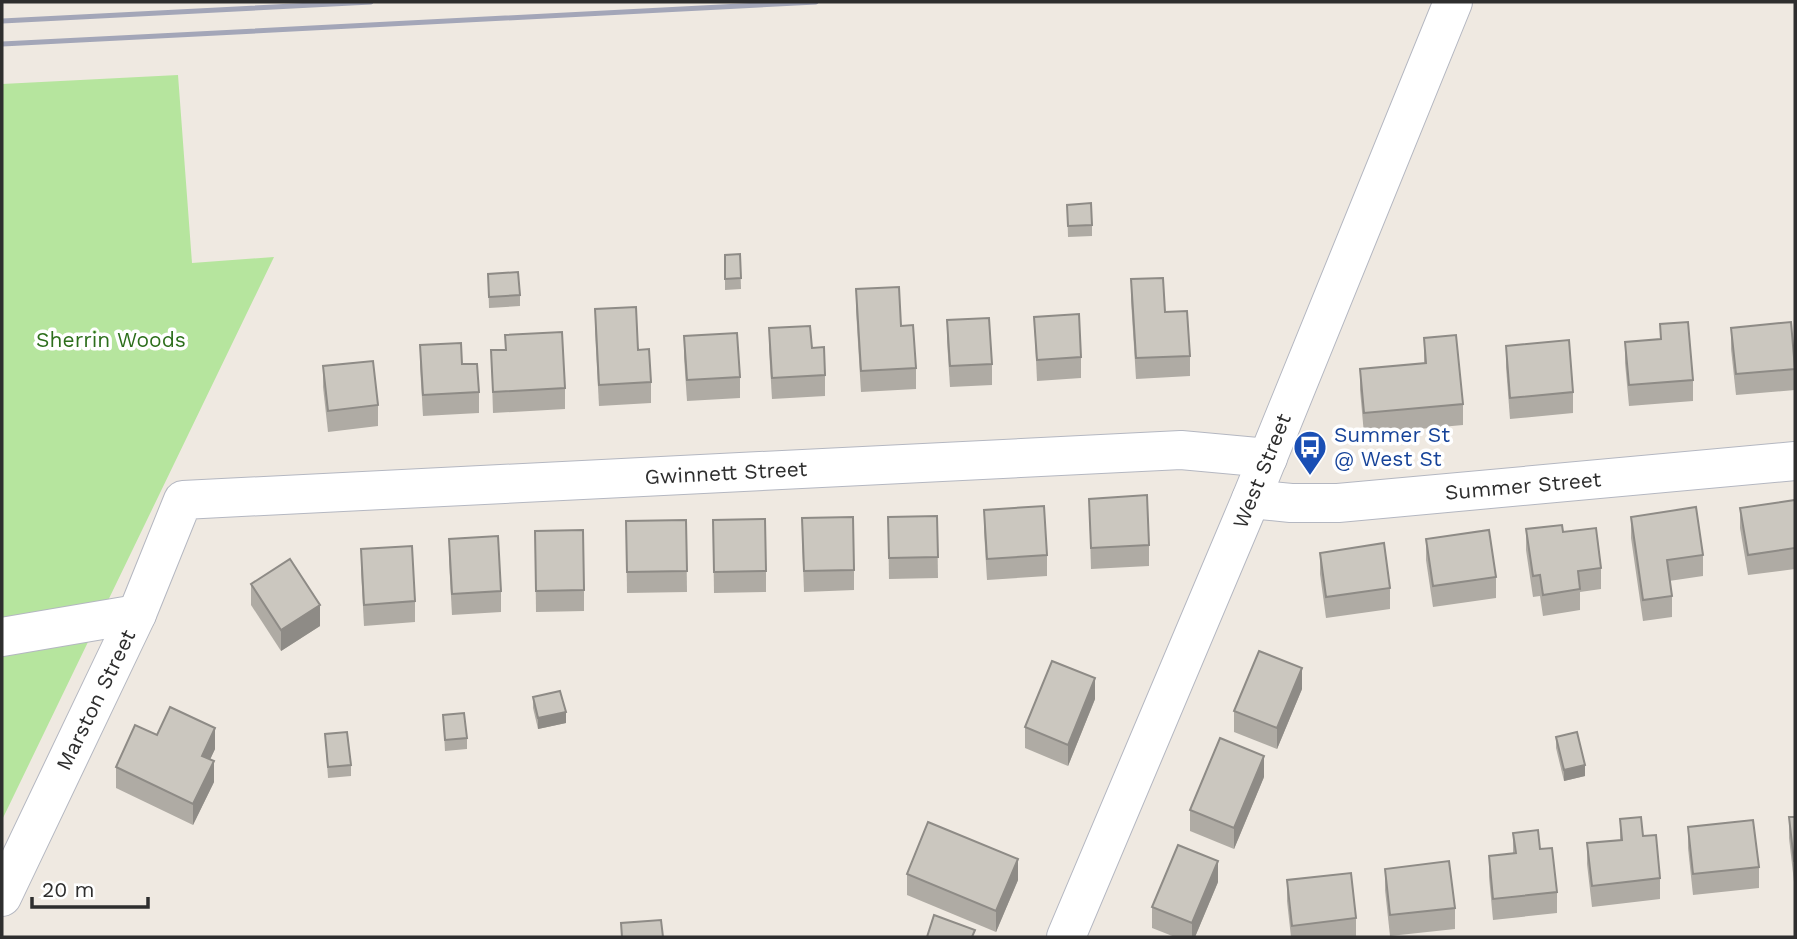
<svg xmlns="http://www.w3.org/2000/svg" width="1797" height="939" viewBox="0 0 1797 939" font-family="'Work Sans',sans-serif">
<rect width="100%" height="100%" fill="#efe9e1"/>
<path fill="#b6e59e" d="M 178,75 L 192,263 L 274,257 L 2,820 L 2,84 Z"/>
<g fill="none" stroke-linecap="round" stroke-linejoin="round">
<defs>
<g id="minor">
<path d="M 1251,499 L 1291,503 L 1338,503 L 1795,461"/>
<path d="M 2,637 L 137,614"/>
<path d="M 2,897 L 137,614 L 183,500 L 1181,450 L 1268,458"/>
<path d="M 1066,937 L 1251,499 L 1453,2"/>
</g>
</defs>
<use href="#minor" stroke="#b4b7c1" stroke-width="40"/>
<use href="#minor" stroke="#fff" stroke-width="38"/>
<g stroke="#a3a6b8" stroke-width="5">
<path d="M 2,21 L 371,2"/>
<path d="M 2,44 L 816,2"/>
</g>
</g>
<g fill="#afaba4">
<path d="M 1067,205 L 1092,225 L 1092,236 L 1068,237 Z"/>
<path d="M 740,254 L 741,289 L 725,290 L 725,255 Z"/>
<path d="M 488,274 L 520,295 L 520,306 L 489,308 Z"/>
<path d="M 1131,279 L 1165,312 L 1190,356 L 1190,376 L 1136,379 L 1131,300 Z"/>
<path d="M 856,289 L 901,326 L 916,368 L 916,389 L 861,392 L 856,310 Z"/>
<path d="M 595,309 L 638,350 L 651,382 L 651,403 L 599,406 L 595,330 Z"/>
<path d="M 1034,317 L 1081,357 L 1081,378 L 1037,381 Z"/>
<path d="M 947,320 L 992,364 L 992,385 L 950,387 L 947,341 Z"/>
<path d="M 1660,324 L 1693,380 L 1693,401 L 1629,406 L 1625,363 L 1625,342 L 1660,339 Z"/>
<path d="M 769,328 L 812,348 L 825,375 L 825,396 L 772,399 L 769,349 Z"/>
<path d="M 1731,328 L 1795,369 L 1795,390 L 1736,395 L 1731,349 Z"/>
<path d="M 505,335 L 565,388 L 565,409 L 493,413 L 491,350 L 505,350 Z"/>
<path d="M 684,336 L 740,377 L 740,398 L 687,401 L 684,357 Z"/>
<path d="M 1424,338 L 1463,404 L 1463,425 L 1364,434 L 1360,390 L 1360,369 L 1424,363 Z"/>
<path d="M 420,345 L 462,364 L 479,392 L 479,413 L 423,416 L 420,366 Z"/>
<path d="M 1506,346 L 1573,392 L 1573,413 L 1510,419 L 1506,367 Z"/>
<path d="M 323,366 L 378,405 L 378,426 L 328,432 L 323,387 Z"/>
<path d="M 1089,499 L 1149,545 L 1149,566 L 1091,569 Z"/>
<path d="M 1795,500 L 1795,569 L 1748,575 L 1740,528 L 1740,508 Z"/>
<path d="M 984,510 L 1047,555 L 1047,576 L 987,580 L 984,531 Z"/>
<path d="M 937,516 L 938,578 L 889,579 L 888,517 Z"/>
<path d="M 1631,517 L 1703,555 L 1703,576 L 1669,581 L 1672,596 L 1672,617 L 1643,621 L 1631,538 Z"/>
<path d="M 686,520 L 687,592 L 627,593 L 626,521 Z"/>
<path d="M 713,520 L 766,571 L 766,592 L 714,593 Z"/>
<path d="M 1526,529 L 1563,532 L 1601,568 L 1601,589 L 1580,592 L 1580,610 L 1543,616 L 1540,596 L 1533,597 L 1526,550 Z"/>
<path d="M 535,531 L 584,590 L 584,611 L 536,612 Z"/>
<path d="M 449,539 L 501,591 L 501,612 L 452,615 L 449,560 Z"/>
<path d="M 802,539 L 854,570 L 854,590 L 804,592 Z"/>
<path d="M 1426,539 L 1496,577 L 1496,598 L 1433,607 L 1426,560 Z"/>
<path d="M 361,549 L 415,601 L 415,622 L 364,626 L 361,570 Z"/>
<path d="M 1320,553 L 1390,588 L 1390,609 L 1326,618 L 1320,574 Z"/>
<path d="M 251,584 L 320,626 L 281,651 L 251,605 Z"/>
<path d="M 1302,689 L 1277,749 L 1234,732 L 1234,711 Z"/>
<path d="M 533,697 L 566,723 L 538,729 L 533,708 Z"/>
<path d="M 1095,699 L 1068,766 L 1025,748 L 1025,727 Z"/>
<path d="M 443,715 L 467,738 L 467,749 L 445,751 Z"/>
<path d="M 325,734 L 351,765 L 351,776 L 328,778 Z"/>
<path d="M 157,735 L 215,749 L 210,759 L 214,782 L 193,825 L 116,788 L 116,767 Z"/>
<path d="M 1556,737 L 1585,776 L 1564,781 L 1556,748 Z"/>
<path d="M 1264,777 L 1234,849 L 1190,831 L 1190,810 Z"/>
<path d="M 1789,817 L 1795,817 L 1795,882 L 1794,882 L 1789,838 Z"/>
<path d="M 1620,819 L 1643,836 L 1660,878 L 1660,899 L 1592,907 L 1587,864 L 1587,843 L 1620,840 Z"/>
<path d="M 1688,827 L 1759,867 L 1759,888 L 1693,895 L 1688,848 Z"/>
<path d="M 1513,833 L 1540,849 L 1557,892 L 1557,913 L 1493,920 L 1489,877 L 1489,856 L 1513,854 Z"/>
<path d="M 1385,869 L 1455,908 L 1455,929 L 1390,936 L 1385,890 Z"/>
<path d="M 907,874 L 1018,880 L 996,932 L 907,895 Z"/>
<path d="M 1287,880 L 1356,918 L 1356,937 L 1291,937 L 1287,901 Z"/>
<path d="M 1218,882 L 1195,937 L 1175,937 L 1152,928 L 1152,907 Z"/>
</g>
<g fill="#8e8b86">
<path d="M 320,605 L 320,626 L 281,651 L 281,630 Z"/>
<path d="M 1302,668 L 1302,689 L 1277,749 L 1277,728 Z"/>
<path d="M 1095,678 L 1095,699 L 1068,766 L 1068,745 Z"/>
<path d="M 566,712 L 566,723 L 538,729 L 538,718 Z"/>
<path d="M 215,728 L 215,749 L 202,777 L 202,756 Z"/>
<path d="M 1264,756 L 1264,777 L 1234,849 L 1234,828 Z"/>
<path d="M 214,761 L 214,782 L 193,825 L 193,804 Z"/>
<path d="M 1585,765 L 1585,776 L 1564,781 L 1564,770 Z"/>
<path d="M 1018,859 L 1018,880 L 996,932 L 996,911 Z"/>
<path d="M 1218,861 L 1218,882 L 1195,937 L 1192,937 L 1192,923 Z"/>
</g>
<g fill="#cbc7bf" stroke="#8e8b86" stroke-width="2">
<path d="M 1091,203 L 1092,225 L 1068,226 L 1067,205 Z"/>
<path d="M 740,254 L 741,278 L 725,279 L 725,255 Z"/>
<path d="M 518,272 L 520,295 L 489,297 L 488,274 Z"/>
<path d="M 1163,278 L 1165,312 L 1187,311 L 1190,356 L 1136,358 L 1131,279 Z"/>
<path d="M 899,287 L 901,326 L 913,325 L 916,368 L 861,371 L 856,289 Z"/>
<path d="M 636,307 L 638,350 L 649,349 L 651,382 L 599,385 L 595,309 Z"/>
<path d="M 1079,314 L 1081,357 L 1037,360 L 1034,317 Z"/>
<path d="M 989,318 L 992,364 L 950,366 L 947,320 Z"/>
<path d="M 1688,322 L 1693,380 L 1629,385 L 1625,342 L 1661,339 L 1660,324 Z"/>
<path d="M 1791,322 L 1795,369 L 1736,374 L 1731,328 Z"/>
<path d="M 810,326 L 812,348 L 824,347 L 825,375 L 772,378 L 769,328 Z"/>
<path d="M 562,332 L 565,388 L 493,392 L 491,350 L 506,350 L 505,335 Z"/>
<path d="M 737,333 L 740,377 L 687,380 L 684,336 Z"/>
<path d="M 1456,335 L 1463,404 L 1364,413 L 1360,369 L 1426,363 L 1424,338 Z"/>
<path d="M 1569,340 L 1573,392 L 1510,398 L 1506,346 Z"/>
<path d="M 461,343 L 462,364 L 477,364 L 479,392 L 423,395 L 420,345 Z"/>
<path d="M 373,361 L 378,405 L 328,411 L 323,366 Z"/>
<path d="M 1147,495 L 1149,545 L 1091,548 L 1089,499 Z"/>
<path d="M 1795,500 L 1795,548 L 1748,555 L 1740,508 Z"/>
<path d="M 1044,506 L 1047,555 L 987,559 L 984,510 Z"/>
<path d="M 1696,507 L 1703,555 L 1667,560 L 1672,596 L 1643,600 L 1631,517 Z"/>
<path d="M 937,516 L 938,557 L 889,558 L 888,517 Z"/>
<path d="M 853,517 L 854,570 L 804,571 L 802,518 Z"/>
<path d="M 765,519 L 766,571 L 714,572 L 713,520 Z"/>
<path d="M 686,520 L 687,571 L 627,572 L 626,521 Z"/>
<path d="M 1562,525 L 1563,532 L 1596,528 L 1601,568 L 1578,571 L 1580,589 L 1543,595 L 1540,575 L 1533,576 L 1526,529 Z"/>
<path d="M 583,530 L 584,590 L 536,591 L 535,531 Z"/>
<path d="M 1489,530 L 1496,577 L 1433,586 L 1426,539 Z"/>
<path d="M 498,536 L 501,591 L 452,594 L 449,539 Z"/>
<path d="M 1384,543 L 1390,588 L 1326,597 L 1320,553 Z"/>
<path d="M 412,546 L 415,601 L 364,605 L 361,549 Z"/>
<path d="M 290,559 L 320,605 L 281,630 L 251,584 Z"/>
<path d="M 1259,651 L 1302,668 L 1277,728 L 1234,711 Z"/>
<path d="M 1052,661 L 1095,678 L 1068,745 L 1025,727 Z"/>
<path d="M 560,691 L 566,712 L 538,718 L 533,697 Z"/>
<path d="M 170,707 L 215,728 L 202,756 L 214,761 L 193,804 L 116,767 L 135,725 L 157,735 Z"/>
<path d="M 464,713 L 467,738 L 445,740 L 443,715 Z"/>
<path d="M 347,732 L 351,765 L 328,767 L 325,734 Z"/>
<path d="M 1577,732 L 1585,765 L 1564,770 L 1556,737 Z"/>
<path d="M 1220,738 L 1264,756 L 1234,828 L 1190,810 Z"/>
<path d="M 1641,817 L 1643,836 L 1656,835 L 1660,878 L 1592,886 L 1587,843 L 1622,840 L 1620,819 Z"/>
<path d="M 1789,817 L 1795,817 L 1795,861 L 1794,861 Z"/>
<path d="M 1753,820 L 1759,867 L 1693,874 L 1688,827 Z"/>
<path d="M 928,822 L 1018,859 L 996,911 L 907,874 Z"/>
<path d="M 1538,830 L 1540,849 L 1552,848 L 1557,892 L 1493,899 L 1489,856 L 1516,853 L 1513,833 Z"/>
<path d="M 1178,845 L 1218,861 L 1192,923 L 1152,907 Z"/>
<path d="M 1449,861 L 1455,908 L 1390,915 L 1385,869 Z"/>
<path d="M 1351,873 L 1356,918 L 1292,926 L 1287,880 Z"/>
<path d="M 934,915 L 975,930 L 972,937 L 927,937 Z"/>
<path d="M 661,920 L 663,937 L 622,937 L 621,923 Z"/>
</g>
<defs>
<symbol id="bus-pin" viewBox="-11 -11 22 30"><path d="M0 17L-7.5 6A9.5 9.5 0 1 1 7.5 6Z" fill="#1a4fb4" stroke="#fff"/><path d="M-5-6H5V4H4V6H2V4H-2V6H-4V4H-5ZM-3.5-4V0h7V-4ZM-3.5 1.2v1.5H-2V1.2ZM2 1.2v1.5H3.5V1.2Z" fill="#fff"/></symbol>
</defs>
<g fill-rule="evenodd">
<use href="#bus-pin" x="1291" y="428" width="38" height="52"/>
</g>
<g text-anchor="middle" stroke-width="7" stroke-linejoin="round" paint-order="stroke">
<g font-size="21" fill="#2c6e1b" stroke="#fff">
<text x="111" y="347">Sherrin Woods</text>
</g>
<g font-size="21" fill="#164399" stroke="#fff" text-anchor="start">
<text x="1334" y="442">Summer St<tspan x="1334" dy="24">@ West St</tspan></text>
</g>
<g font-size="21" fill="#2e2e2e" stroke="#fff">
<text transform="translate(1262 471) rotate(-68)" y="7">West Street</text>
<text transform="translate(726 473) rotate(-3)" y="7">Gwinnett Street</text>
<text transform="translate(1523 486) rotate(-5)" y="7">Summer Street</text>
<text transform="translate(96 700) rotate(-64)" y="7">Marston Street</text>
</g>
</g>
<rect width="1797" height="939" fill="none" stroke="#2e2e2e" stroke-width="7"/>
<path d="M32 897v10h116v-10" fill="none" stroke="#2e2e2e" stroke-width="3.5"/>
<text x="42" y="897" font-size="21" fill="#2e2e2e" stroke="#ffffff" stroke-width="5" paint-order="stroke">20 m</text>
</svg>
